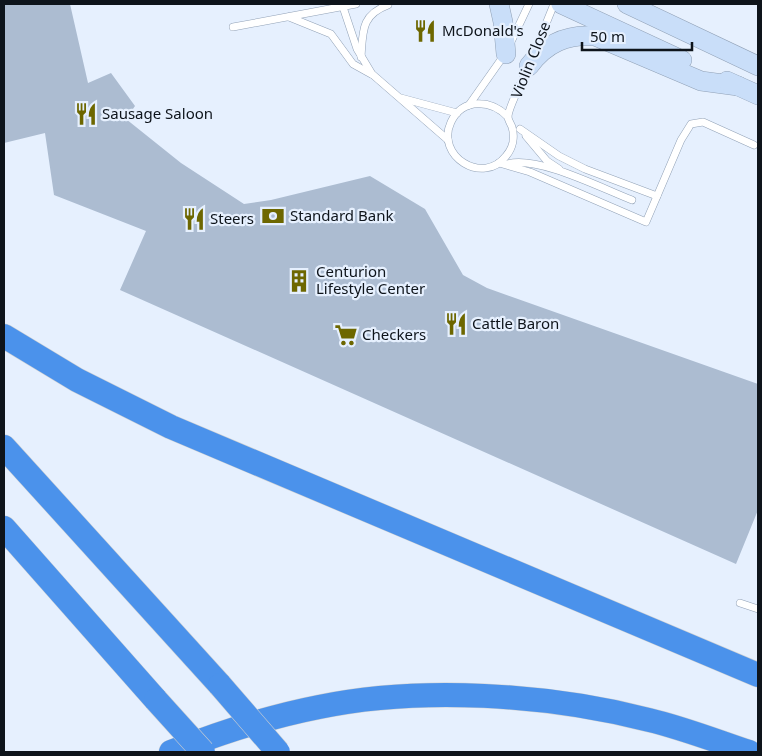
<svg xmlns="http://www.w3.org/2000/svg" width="762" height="756" viewBox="0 0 762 756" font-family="'Noto Sans',sans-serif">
<rect width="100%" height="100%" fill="#e6f0fe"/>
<path fill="#acbcd1" d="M 4,4 L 70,4 L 88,83 L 111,73 L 135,106 L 126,119 L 181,163 L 244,204 L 271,200 L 370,176 L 425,209 L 463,275 L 487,288 L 758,384 L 758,510 L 736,564 L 120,290 L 146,231 L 54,195 L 45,133 L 4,143 Z"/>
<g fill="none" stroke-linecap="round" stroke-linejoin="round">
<defs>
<g id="lane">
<path d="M 342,4 L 357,49 L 372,74 L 448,140"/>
<path d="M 289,17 L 331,34 L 353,64 L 371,74"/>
<path d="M 233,27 L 356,4"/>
<path d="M 510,44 L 529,4"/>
<path d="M 535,51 L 554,4"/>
<path d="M 361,57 C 363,31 361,15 388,5"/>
<path d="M 401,98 L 457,113"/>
<path d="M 469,105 L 505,54"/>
<path d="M 508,117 C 492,100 463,97 451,122 C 435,156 483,186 506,156 C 513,148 515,137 512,127 C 511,124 508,120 508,117 C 508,108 524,77 528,68"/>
<path d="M 520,129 L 559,156 L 585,169 L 657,196"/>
<path d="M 526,136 L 547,161 L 559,169"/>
<path d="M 499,163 L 530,172 L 646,222 L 681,140 L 691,124 L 703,122 L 754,145"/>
<path d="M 507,164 C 537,155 601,188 632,200"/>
<path d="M 740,603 L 758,609"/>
</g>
<g id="secondary">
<path d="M 499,4 L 503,22 L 506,54"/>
<path d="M 561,4 L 682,60"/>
<path d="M 627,4 L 758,66"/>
<path d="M 529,66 C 546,43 567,34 595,36 L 701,81 L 738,86"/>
<path d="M 727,81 L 758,95"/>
</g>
<g id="highway">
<path d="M 4,336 L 77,380 L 171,427 L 758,675"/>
<path d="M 4,447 L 220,685"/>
<path d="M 4,528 L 156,700"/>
<path d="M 171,752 C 219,733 268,717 319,707 C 420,686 548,694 649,720 C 683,728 716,741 749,752"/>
</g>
</defs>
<use href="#lane" stroke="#91a1b6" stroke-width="8"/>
<use href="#secondary" stroke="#91a1b6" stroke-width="20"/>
<use href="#highway" stroke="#cfd0d1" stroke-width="25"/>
<use href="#lane" stroke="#fff" stroke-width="7"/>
<use href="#secondary" stroke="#c9def9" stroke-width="19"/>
<use href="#highway" stroke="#4b92eb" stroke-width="24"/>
<defs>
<g id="highway-bridge">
<path d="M 220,685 L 278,752"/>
<path d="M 156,700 L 203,752"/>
</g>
</defs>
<use href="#highway-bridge" stroke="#cfd0d1" stroke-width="25" stroke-linecap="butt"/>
<use href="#highway-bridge" stroke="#4b92eb" stroke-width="24"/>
</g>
<defs>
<symbol id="restaurant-bare" viewBox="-9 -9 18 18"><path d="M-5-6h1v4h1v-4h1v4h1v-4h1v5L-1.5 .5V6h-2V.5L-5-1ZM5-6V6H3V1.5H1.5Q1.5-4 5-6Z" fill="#6d6700" stroke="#e6f0fe" stroke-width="2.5" paint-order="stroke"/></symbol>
<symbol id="bank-bare" viewBox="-9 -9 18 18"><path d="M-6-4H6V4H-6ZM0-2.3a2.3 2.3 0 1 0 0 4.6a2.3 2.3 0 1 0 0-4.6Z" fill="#6d6700" stroke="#e6f0fe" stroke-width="2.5" paint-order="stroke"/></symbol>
<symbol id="building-bare" viewBox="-9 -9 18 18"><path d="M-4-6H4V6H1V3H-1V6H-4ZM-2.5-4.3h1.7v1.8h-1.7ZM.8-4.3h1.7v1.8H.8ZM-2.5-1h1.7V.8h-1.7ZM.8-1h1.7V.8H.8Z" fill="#6d6700" stroke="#e6f0fe" stroke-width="2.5" paint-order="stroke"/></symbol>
<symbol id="supermarket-bare" viewBox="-9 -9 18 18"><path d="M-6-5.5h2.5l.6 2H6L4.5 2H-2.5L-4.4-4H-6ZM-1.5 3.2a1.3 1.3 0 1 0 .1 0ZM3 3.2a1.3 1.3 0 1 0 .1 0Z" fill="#6d6700" stroke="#e6f0fe" stroke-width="2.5" paint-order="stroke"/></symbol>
</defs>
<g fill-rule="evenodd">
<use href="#restaurant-bare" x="409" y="15" width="32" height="32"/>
<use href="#restaurant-bare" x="70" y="98" width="32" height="32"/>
<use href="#bank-bare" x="257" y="200" width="32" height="32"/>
<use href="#restaurant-bare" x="178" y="203" width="32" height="32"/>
<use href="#building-bare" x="283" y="265" width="32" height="32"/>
<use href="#restaurant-bare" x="440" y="308" width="32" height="32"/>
<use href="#supermarket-bare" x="330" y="319" width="32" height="32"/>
</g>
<g text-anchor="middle" stroke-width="4.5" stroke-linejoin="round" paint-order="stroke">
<g font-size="15" fill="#0e141b" stroke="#e6f0fe" text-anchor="start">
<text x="442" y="36">McDonald's</text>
<text x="102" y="119">Sausage Saloon</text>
<text x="290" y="221">Standard Bank</text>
<text x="210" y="224">Steers</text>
<text x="316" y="277">Centurion<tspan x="316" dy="17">Lifestyle Center</tspan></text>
<text x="472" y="329">Cattle Baron</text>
<text x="362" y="340">Checkers</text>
</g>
<g font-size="15" fill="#0e141b" stroke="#e6f0fe">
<text transform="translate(531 60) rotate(-68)" y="5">Violin Close</text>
</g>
</g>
<rect width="762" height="756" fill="none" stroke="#0e141b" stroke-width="10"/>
<path d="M582 42v8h110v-8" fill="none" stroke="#0e141b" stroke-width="2.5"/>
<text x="590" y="42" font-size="15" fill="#0e141b" stroke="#e6f0fe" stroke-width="4" paint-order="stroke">50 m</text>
</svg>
